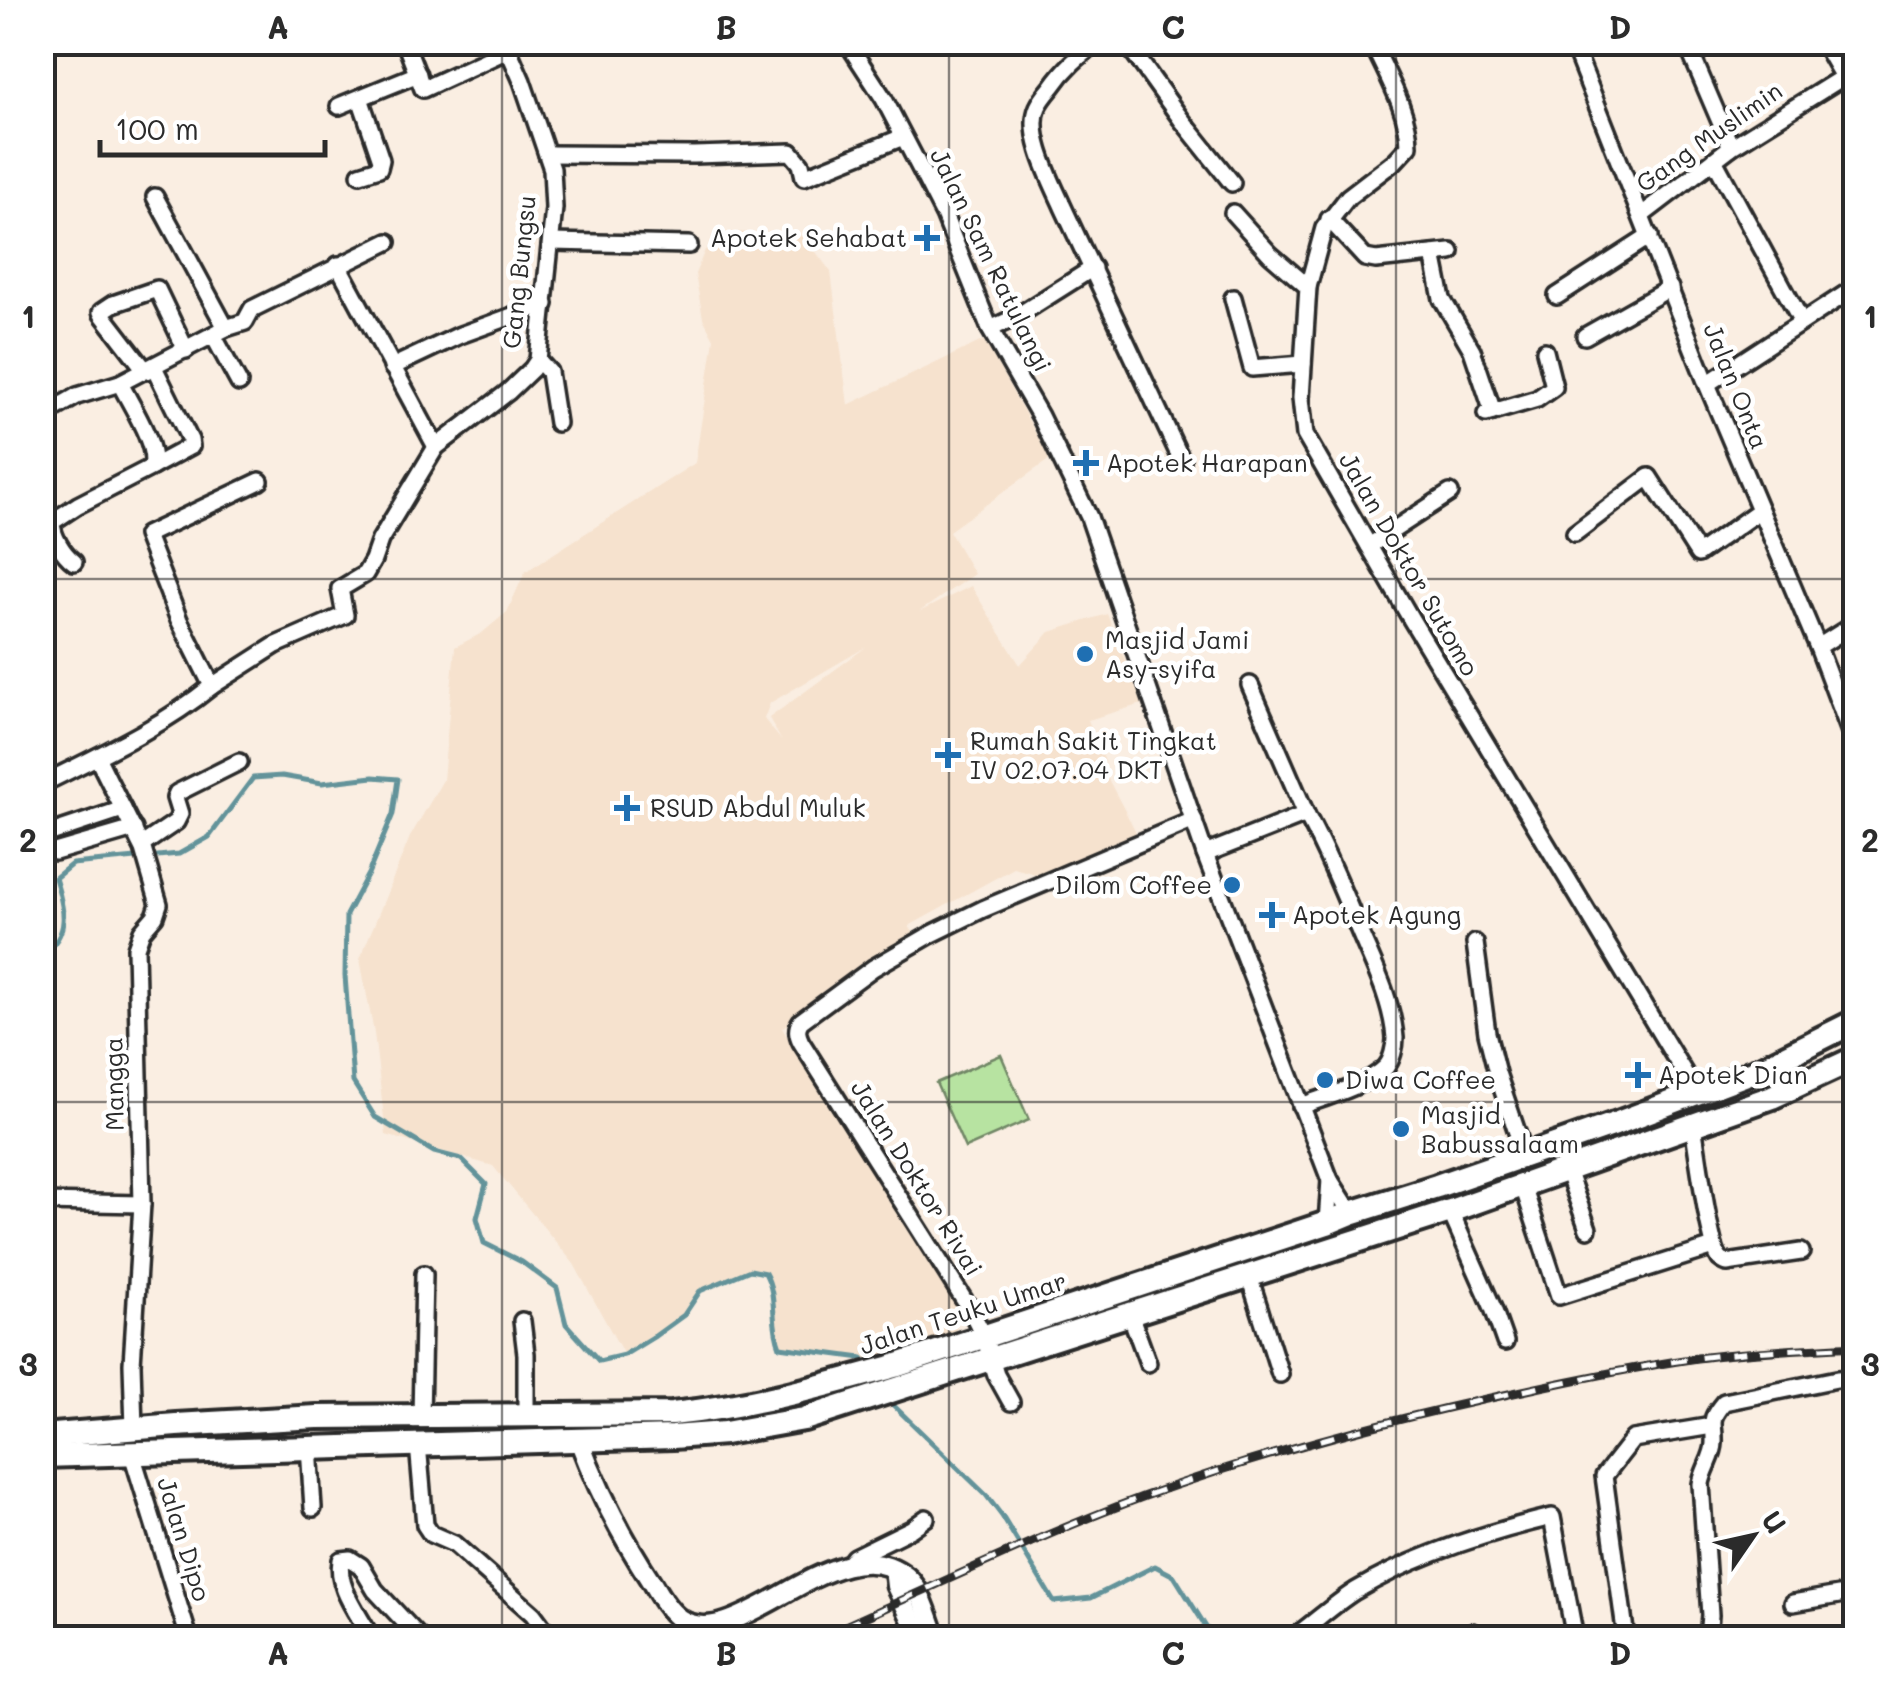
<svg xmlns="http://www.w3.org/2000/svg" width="1898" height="1681" viewBox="0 0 1898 1681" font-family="Mali,sans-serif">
<rect width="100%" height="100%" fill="#faeee2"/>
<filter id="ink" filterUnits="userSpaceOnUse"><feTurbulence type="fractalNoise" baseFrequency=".01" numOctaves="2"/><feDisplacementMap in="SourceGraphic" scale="20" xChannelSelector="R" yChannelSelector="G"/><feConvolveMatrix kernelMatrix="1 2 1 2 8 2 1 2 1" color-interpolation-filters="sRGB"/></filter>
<g filter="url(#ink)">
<path fill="#f6e2ce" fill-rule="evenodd" d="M 732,232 L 804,236 L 831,272 L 848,405 L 984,340 L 1050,459 L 949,531 L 974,574 L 919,612 L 971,586 L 1020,665 L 1050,632 L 1107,614 L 1142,704 L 1088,720 L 1104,759 L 1107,777 L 1135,830 L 1137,838 L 1118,847 L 1039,875 L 1014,868 L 909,926 L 915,935 L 782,1028 L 958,1309 L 956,1331 L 948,1339 L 887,1361 L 780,1347 L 774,1332 L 771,1284 L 765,1273 L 750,1270 L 700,1291 L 684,1315 L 624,1355 L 574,1264 L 493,1166 L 386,1135 L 374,1033 L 360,959 L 410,837 L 443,780 L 455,647 L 482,633 L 507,612 L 525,572 L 695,463 L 714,339 L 703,318 L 695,274 L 705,250 ZM 866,647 L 769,718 L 781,740 L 764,719 L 770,703 Z"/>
<path fill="#b7e3a1" stroke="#718766" stroke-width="2.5" d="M 1001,1055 L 1029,1120 L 965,1148 L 936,1083 Z"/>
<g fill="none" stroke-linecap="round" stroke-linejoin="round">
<g stroke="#63939a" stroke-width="5">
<path d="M 42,954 C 72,935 64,907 55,878 L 72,864 L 179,854 L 209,837 L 253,778 L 282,776 L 322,783 L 373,777 L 398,779 L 393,814 L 368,874 L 346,915 L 345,976 L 353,1082 L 375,1117 L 434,1152 L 461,1159 L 486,1184 L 477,1218 L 484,1243 L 522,1262 L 557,1288 L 566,1324 L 599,1361 L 624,1355 L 655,1336 L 684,1315 L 700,1291 L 750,1270 L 765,1273 C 778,1296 770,1323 780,1347 L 862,1358 L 869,1367"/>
<path d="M 893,1405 L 986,1495 L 1002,1516 L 1054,1602 L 1091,1598 L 1155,1566 L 1174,1576 L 1213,1638"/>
</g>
<defs>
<g id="minor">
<path d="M 847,42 L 884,99 L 921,170 L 944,215 L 990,329 L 1040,416 L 1089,517 L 1205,854 L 1330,1180 L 1351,1213"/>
<path d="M 1098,42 C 1079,56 1065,68 1052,87 C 1047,93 1041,100 1038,107 C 1026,134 1052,182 1063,207 L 1182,461"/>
<path d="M 1126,42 L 1181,119 L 1232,183"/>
<path d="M 1372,42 C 1386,74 1409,111 1409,146 L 1395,161 L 1348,197 L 1324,228 L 1308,287 L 1301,398 L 1305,435 L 1411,619 L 1697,1094"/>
<path d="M 1572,42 L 1707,384 L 1818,647 L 1856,748"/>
<path d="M 1686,42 L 1731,147"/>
<path d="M 1823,42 L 1843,77"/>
<path d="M 408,50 L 423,89 L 508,50"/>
<path d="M 339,106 L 418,74"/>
<path d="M 547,154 L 694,155 L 791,152 L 801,164 L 804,177 L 903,137"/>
<path d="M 1714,160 L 1802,322"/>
<path d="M 360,174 L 379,168 L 381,160 L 360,98"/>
<path d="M 155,197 L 226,328"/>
<path d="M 1233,213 L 1270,254 L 1308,287"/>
<path d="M 1642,215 L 1731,147 L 1856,69"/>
<path d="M 1329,219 L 1365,258 L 1376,260 L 1451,252"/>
<path d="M 551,242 L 689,245"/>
<path d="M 1433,254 L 1442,299 L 1472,350 L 1493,412"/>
<path d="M 338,265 L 436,447"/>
<path d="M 1557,296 L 1650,236"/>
<path d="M 1233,298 L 1252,368 L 1303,364"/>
<path d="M 990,329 L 1014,318 L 1093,268"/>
<path d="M 213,335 L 239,383"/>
<path d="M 1585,336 L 1670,288"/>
<path d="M 538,360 L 549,372 L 557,423"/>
<path d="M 392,367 L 460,335 L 545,304"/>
<path d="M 146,371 L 102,314 L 101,312 L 113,304 L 157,289 L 186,350"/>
<path d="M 1707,384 L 1856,287"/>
<path d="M 1486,414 L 1537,399 L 1554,387 L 1545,351"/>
<path d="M 42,416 L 77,396 L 120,383 L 226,328 L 245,322 L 252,309 L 388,242"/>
<path d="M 152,467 L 191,446 L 190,440 L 154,367"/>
<path d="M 1575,533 L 1649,477 L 1698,554 L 1760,510"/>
<path d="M 1369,546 L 1450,493"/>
<path d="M 74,562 C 63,554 52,536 52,522 L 78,505 L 152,467 C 158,445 130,404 120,383"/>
<path d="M 1818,647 L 1856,623"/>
<path d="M 1250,685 L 1306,814"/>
<path d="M 212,686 L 276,645 L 345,615 L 340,589 L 365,574 L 373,560 L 380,540 L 436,447 L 508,392 L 532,369 L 538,360 L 554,208 L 552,169 L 522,81 L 505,42"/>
<path d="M 97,757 L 143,849 L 159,904 L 155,916 L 142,931 L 136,948 L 142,1204 L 132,1364 L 134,1429"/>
<path d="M 42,784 C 100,755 162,727 212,686 L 179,620 L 146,535 L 260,481"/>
<path d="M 42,836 L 123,809"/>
<path d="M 142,845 L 176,822 L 180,814 L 175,798 L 177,793 L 239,762"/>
<path d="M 55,852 L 134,829"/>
<path d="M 1205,854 L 1306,814 C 1327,853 1344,894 1361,935 C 1375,968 1392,1001 1395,1038 C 1395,1047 1392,1060 1386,1067 C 1370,1084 1323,1098 1301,1106"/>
<path d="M 1475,943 L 1487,1033 L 1497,1073 L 1525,1156"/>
<path d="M 1693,1125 C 1697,1147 1709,1247 1720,1259 C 1722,1261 1725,1262 1727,1263 L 1801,1252"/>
<path d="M 1567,1170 L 1588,1229"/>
<path d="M 1523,1186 L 1559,1296 L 1714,1247"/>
<path d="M 42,1202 L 142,1204"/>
<path d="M 1450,1211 L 1493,1308 L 1505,1342"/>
<path d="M 1327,1223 L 1330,1180"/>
<path d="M 1249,1276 L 1280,1374"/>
<path d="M 1130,1314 L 1148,1363"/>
<path d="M 522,1321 L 526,1354 L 526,1416"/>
<path d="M 1011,1402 L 996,1375 L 984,1336 L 971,1311 L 801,1042 C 797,1034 796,1028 801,1021 L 873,968 L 930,935 L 983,909 L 1194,820"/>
<path d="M 421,1417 L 424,1274"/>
<path d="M 418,1444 L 425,1525 L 431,1534 L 454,1544 L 533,1614 L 551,1638"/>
<path d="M 309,1447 L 313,1508"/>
<path d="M 132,1454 L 189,1638"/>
<path d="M 848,1565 L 854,1557 L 911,1529 L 926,1518"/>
<path d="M 1793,1603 L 1856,1592"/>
<path d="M 1472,1632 L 1480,1638"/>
<path d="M 371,1638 C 359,1614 336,1588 341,1560 L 350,1559 L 361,1566 L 375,1590 L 420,1638"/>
<path d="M 1293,1638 C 1314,1623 1333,1605 1355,1591 C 1415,1555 1485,1533 1552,1517 L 1575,1638"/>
<path d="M 1626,1638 L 1604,1476 L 1633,1439 L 1712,1426"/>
<path d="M 1708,1638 L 1710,1615 L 1701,1484 C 1703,1470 1714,1456 1714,1443 C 1715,1421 1707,1422 1724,1402 L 1837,1379 L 1856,1378"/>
</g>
<g id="major">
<path d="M 579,1440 C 598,1491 622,1537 652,1583 C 659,1595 668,1611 680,1619 C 738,1658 838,1519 907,1577 C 921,1588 930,1622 936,1638"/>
<path d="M 894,1569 L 896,1586 L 920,1638"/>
</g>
<g id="highway">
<path d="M 42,1436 L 176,1425 L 317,1417 L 672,1414 C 752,1406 819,1387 895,1366 L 1327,1223 L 1351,1213 L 1437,1186 L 1615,1124 L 1760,1069 L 1856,1021"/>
<path d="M 42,1456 L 673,1437 L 725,1433 L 804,1419 L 1450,1211 L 1772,1097 L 1856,1058"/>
</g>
</defs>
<use href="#minor" stroke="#2b2b2b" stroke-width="22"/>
<use href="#major" stroke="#2b2b2b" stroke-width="25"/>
<use href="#highway" stroke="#2b2b2b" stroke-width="30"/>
<use href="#minor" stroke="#fff" stroke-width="15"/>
<use href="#major" stroke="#fff" stroke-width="18"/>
<use href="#highway" stroke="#fff" stroke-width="22"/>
<defs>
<path id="rail" d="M 818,1638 C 927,1590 1034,1537 1145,1496 C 1267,1452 1392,1419 1518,1392 C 1577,1379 1637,1367 1697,1358 C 1749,1351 1803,1349 1856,1346"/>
</defs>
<use href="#rail" stroke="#2b2b2b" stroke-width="9"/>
<use href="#rail" stroke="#fff" stroke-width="5" stroke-dasharray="15" stroke-linecap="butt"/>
</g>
</g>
<path fill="none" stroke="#2b2b2b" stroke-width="2.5" stroke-opacity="0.55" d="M 502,42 L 502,1638M 949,42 L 949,1638M 1396,42 L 1396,1638M 42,579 L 1856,579M 42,1102 L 1856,1102"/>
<g fill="#1f6fb2" stroke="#fff" stroke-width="4">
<path d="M922 223h10v10h10v10h-10v10h-10v-10h-10v-10h10z"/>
<path d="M1081 448h10v10h10v10h-10v10h-10v-10h-10v-10h10z"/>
<circle cx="1085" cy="654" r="10"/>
<path d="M943 740h10v10h10v10h-10v10h-10v-10h-10v-10h10z"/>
<path d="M622 793h10v10h10v10h-10v10h-10v-10h-10v-10h10z"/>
<circle cx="1232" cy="885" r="10"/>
<path d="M1267 900h10v10h10v10h-10v10h-10v-10h-10v-10h10z"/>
<path d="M1633 1060h10v10h10v10h-10v10h-10v-10h-10v-10h10z"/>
<circle cx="1325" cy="1080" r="10"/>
<circle cx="1401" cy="1129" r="10"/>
</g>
<g text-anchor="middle" stroke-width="9" stroke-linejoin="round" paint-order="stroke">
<g font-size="25" fill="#2b2b2b" stroke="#fff">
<text transform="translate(1709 137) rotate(-35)" y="9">Gang Muslimin</text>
<text transform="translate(991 260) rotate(64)" y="9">Jalan Sam Ratulangi</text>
<text transform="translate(519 272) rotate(-84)" y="9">Gang Bungsu</text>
<text transform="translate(1736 386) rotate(68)" y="9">Jalan Onta</text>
<text transform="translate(1409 564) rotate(60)" y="9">Jalan Doktor Sutomo</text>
<text transform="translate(114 1084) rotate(-91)" y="9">Mangga</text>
<text transform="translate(917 1178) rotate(58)" y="9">Jalan Doktor Rivai</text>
<text transform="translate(963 1313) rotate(-18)" y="9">Jalan Teuku Umar</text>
<text transform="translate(184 1539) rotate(73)" y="9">Jalan Dipo</text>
</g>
<g font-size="25" fill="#2b2b2b" stroke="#fff" text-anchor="start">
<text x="907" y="247" text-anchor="end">Apotek Sehabat</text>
<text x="1106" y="472">Apotek Harapan</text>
<text x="1105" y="649">Masjid Jami<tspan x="1105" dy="29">Asy-syifa</tspan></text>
<text x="970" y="750">Rumah Sakit Tingkat<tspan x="970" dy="29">IV 02.07.04 DKT</tspan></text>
<text x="650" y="817">RSUD Abdul Muluk</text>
<text x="1212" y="894" text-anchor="end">Dilom Coffee</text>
<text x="1292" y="924">Apotek Agung</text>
<text x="1658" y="1084">Apotek Dian</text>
<text x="1345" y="1089">Diwa Coffee</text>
<text x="1421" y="1124">Masjid<tspan x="1421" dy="29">Babussalaam</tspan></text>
</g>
</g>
<rect width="1898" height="1681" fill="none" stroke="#fff" stroke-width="110"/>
<g transform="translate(1753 1536) rotate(56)" stroke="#ffffff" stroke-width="8" paint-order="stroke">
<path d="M0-8L18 38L0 25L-18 38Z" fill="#2b2b2b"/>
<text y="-15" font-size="28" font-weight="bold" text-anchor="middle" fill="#2b2b2b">U</text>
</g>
<path d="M100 140v15h225v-15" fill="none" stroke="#2b2b2b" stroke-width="5"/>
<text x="115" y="140" font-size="30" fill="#2b2b2b" stroke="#ffffff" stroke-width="8" paint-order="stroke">100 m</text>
<rect x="55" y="55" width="1788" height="1571" fill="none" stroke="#2b2b2b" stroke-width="4"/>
<g font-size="32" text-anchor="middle" font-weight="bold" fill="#2b2b2b">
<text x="278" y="39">A</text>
<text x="726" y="39">B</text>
<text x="1173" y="39">C</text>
<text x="1620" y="39">D</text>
<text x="28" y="328">1</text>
<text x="1870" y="328">1</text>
<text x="28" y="852">2</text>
<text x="1870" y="852">2</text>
<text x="28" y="1376">3</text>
<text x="1870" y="1376">3</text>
<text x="278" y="1665">A</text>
<text x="726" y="1665">B</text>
<text x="1173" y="1665">C</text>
<text x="1620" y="1665">D</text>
</g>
</svg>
